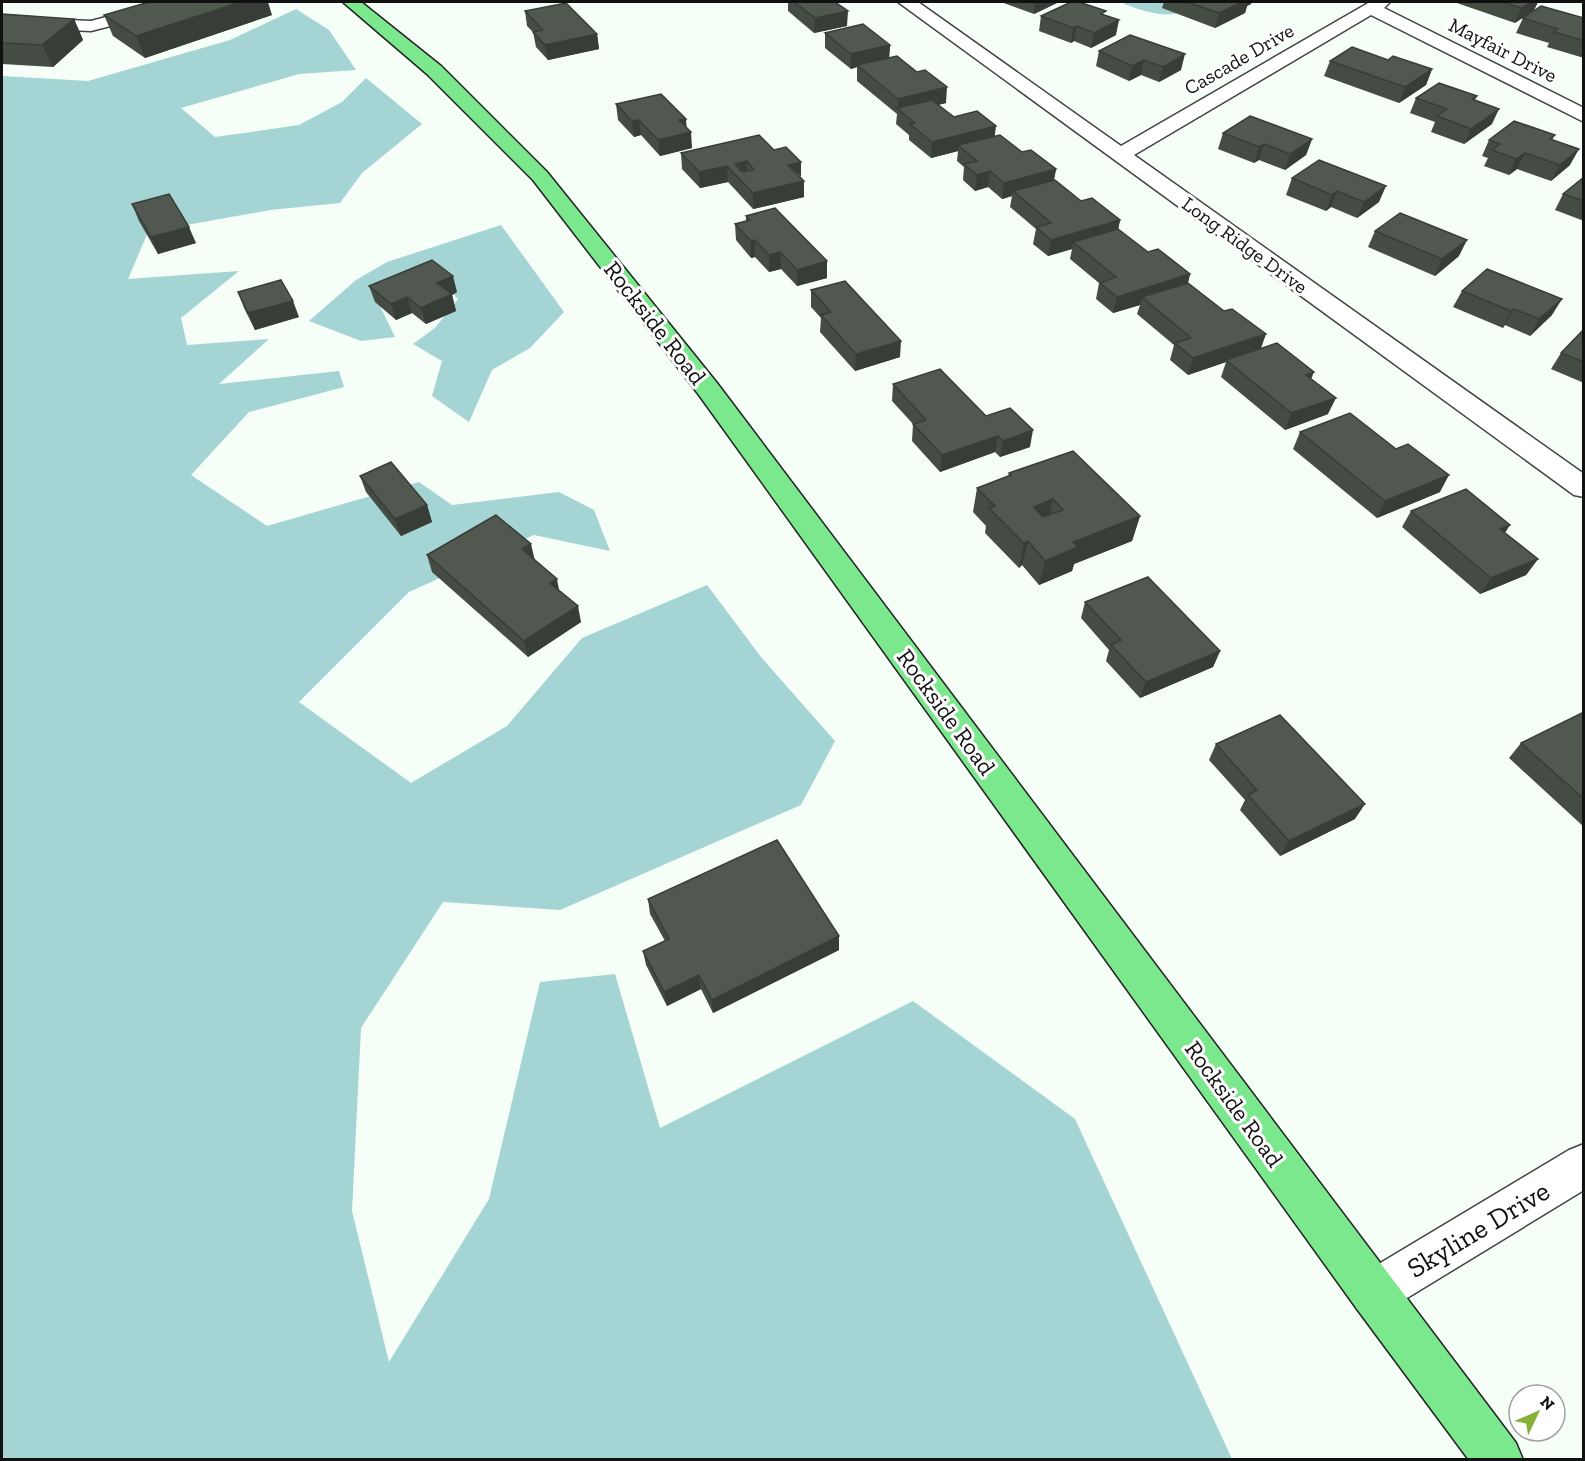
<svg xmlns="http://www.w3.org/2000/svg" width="1585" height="1461" viewBox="0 0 1585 1461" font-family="'Zilla Slab',serif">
<rect width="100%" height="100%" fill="#f6fef8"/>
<g fill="#a4d4d3">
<path d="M 1125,2 L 1200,2 C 1174,22 1153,14 1124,4 Z"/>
<path d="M 296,9 L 329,30 L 356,70 L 299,74 L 181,108 L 215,137 L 299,125 L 342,102 L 366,78 L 422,124 L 362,173 L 340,203 L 270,210 L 148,232 L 128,279 L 239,271 L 181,318 L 187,345 L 269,339 L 219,384 L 339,371 L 344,387 L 249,412 L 191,475 L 267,526 L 419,482 L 452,505 L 559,492 L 594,510 L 610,551 L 534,535 L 409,592 L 299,702 L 411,783 L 507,726 L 582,638 L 707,585 L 761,657 L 835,741 L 801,805 L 560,910 L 443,902 L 361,1028 L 352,1211 L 389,1362 L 489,1199 L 540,982 L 615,974 L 660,1128 L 913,1001 L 1075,1119 L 1232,1459 L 2,1459 L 2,76 L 88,81 L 230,40 Z"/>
<path d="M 501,225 L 564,312 L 530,348 L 492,370 L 469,422 L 432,396 L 442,361 L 413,344 L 435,328 L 458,299 L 432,273 L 380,306 L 395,337 L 361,341 L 309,321 L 356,280 L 387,262 Z"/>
</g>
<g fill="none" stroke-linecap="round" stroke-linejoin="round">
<defs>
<g id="minor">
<path d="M 898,2 L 918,2 L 1121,146 L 1370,2 L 1390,2 L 1384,8 L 1584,108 L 1584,122 L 1371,15 L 1134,155 L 1584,474 L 1584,497 L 1574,495 Z"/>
<path d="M 151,5 L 157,6 L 160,10 L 157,14 L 91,31 L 2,27 L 2,17 L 91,21 Z"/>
<path d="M 1584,1144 L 1584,1190 L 1389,1309 L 1373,1316 L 1357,1309 L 1350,1293 L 1357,1277 L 1569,1150 Z"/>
</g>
<path id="major" d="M 343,2 L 361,2 L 441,66 L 547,172 L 717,383 L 1516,1443 L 1523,1460 L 1469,1460 L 1357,1309 L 699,395 L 533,180 L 427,74 Z"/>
</defs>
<use href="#minor" stroke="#444" stroke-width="3"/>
<use href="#major" stroke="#222" stroke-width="3"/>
<use href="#minor" fill="#fff" fill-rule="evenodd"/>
<use href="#major" fill="#7ce88e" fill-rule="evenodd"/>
</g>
<g fill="#454c44">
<path d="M 788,2 L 835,2 L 847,26 L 814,33 L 788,11 Z"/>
<path d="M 1001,2 L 1059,2 L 1034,14 Z"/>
<path d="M 1164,2 L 1252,2 L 1251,4 L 1247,6 L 1245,13 L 1215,28 L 1162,8 Z"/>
<path d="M 1454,2 L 1538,2 L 1534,10 L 1515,23 Z"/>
<path d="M 525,11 L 597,34 L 599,49 L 548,60 L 536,47 L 533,32 L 527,26 Z"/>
<path d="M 2,14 L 74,19 L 83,40 L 53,67 L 2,64 Z"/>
<path d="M 104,15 L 272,15 L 145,58 L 113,36 Z"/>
<path d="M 1105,15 L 1116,35 L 1091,48 L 1074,41 L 1071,43 L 1039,31 L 1041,16 Z"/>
<path d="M 1523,18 L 1584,18 L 1584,58 L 1547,47 L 1549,43 L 1516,33 Z"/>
<path d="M 825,33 L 890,45 L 889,58 L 946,103 L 938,105 L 954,117 L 995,136 L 1022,152 L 1056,169 L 1054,180 L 1081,201 L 1120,220 L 1118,229 L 1148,252 L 1190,274 L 1188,283 L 1260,349 L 1311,379 L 1328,414 L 1285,430 L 1221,377 L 1226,362 L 1188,375 L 1170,360 L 1174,345 L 1137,314 L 1140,305 L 1113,313 L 1096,299 L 1099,283 L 1070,259 L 1072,249 L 1048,256 L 1033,244 L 1036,229 L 1010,207 L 1012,196 L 1002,199 L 988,187 L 975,191 L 963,180 L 964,167 L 957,161 L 958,151 L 931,158 L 909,140 L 909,135 L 896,124 L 897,114 L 857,81 L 857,67 L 851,69 L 825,48 Z"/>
<path d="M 1130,35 L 1181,70 L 1159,82 L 1141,75 L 1129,81 L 1096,66 L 1099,51 Z"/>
<path d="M 1388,60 L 1432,69 L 1426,85 L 1399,103 L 1324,76 L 1330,61 Z"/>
<path d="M 1477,96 L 1475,100 L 1492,124 L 1464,144 L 1431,132 L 1435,122 L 1410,113 L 1416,98 Z"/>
<path d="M 616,104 L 687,128 L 692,148 L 660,156 L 641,135 L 634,137 L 618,120 Z"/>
<path d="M 1223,133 L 1312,139 L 1306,155 L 1285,170 L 1259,160 L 1254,163 L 1218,149 Z"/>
<path d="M 759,135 L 804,181 L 804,197 L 753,209 L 728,182 L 700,188 L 682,169 L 681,153 Z"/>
<path d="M 1555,135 L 1552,140 L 1570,165 L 1551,181 L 1517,169 L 1509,175 L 1484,166 L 1488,158 L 1482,156 L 1489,140 Z"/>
<path d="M 1584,177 L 1584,221 L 1555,210 L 1563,194 Z"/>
<path d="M 1292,178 L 1379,202 L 1357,218 L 1331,207 L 1326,211 L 1286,195 Z"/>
<path d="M 132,204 L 196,243 L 158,254 L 139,221 Z"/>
<path d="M 746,216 L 827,278 L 797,286 L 781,269 L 769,272 L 755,257 L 751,258 L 736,240 L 735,224 L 746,221 Z"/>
<path d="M 1375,231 L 1459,256 L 1435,276 L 1368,247 Z"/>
<path d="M 369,286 L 457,292 L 452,295 L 456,311 L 426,324 L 412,313 L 396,320 L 375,302 Z"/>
<path d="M 811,290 L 900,357 L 855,371 L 820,332 L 821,318 L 811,307 Z"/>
<path d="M 1462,291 L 1552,315 L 1530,336 L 1505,325 L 1503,328 L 1453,307 Z"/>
<path d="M 238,292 L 299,317 L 255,330 L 244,308 Z"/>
<path d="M 1584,329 L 1584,383 L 1551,369 L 1561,353 Z"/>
<path d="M 893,384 L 986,416 L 1030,447 L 1000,457 L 995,452 L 940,472 L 912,441 L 913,424 L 892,401 Z"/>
<path d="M 1300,432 L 1440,492 L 1377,518 L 1293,449 Z"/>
<path d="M 1009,473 L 1140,516 L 1132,541 L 1074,564 L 1072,571 L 1039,585 L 1022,565 L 1019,568 L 985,533 L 986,526 L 973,512 L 977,488 L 1008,477 Z"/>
<path d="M 360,476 L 427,505 L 432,522 L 401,536 L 366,492 Z"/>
<path d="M 1411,511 L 1505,533 L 1538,559 L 1526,575 L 1480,594 L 1402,527 Z"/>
<path d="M 427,555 L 535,560 L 581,622 L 528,657 L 432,572 Z"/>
<path d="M 1085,602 L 1220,651 L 1213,667 L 1140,698 L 1106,661 L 1109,650 L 1081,618 Z"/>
<path d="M 1584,712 L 1584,827 L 1509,758 L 1521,743 Z"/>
<path d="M 1216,744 L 1355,819 L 1280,856 L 1240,810 L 1245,800 L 1209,760 Z"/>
<path d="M 648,899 L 839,936 L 839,950 L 713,1013 L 701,989 L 667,1006 L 646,965 L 643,951 L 665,941 L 650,914 Z"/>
</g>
<g fill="#383e37">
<path d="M 241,2 L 268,2 L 272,15 L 145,58 L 136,36 Z"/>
<path d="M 1035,2 L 1059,2 L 1034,14 Z"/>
<path d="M 1241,2 L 1252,2 L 1251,4 L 1247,6 L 1245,13 L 1215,28 L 1219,13 Z"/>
<path d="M 1532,2 L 1538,2 L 1534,10 L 1515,23 L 1521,8 Z"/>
<path d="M 848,11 L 847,26 L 814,33 L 815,18 Z"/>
<path d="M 74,19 L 83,40 L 53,67 L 42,45 Z"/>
<path d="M 1119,20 L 1116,35 L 1091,48 L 1094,33 Z"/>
<path d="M 1077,26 L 1074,41 L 1071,43 L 1073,28 Z"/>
<path d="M 597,34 L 599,49 L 548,60 L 545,45 Z"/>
<path d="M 890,45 L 889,60 L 857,65 L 857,67 L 851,69 L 851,54 Z"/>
<path d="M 1185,54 L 1181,70 L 1159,82 L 1163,67 Z"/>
<path d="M 1144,60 L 1141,75 L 1129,81 L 1132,66 Z"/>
<path d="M 1432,69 L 1426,85 L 1399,103 L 1405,87 Z"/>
<path d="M 947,87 L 946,103 L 903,113 L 898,109 L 898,99 Z"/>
<path d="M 1499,109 L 1492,124 L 1464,144 L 1471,129 Z"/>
<path d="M 686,119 L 687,133 L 691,132 L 692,148 L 660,156 L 658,140 L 679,120 Z"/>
<path d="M 639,120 L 641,135 L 634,137 L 632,121 Z"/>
<path d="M 996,126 L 994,142 L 958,145 L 958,151 L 931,158 L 932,142 Z"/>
<path d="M 1312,139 L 1306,155 L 1285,170 L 1290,154 Z"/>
<path d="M 1264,144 L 1259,160 L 1254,163 L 1259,147 Z"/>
<path d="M 1579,149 L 1570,165 L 1551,181 L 1560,165 Z"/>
<path d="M 1525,153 L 1517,169 L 1509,175 L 1516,159 Z"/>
<path d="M 747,161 L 747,177 L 735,164 Z"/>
<path d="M 801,162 L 801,177 L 788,165 Z"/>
<path d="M 727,166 L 728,182 L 700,188 L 699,172 Z"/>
<path d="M 1056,169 L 1053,185 L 1013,191 L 1012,196 L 1002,199 L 1004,183 Z"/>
<path d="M 990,171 L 988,187 L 975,191 L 977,175 Z"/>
<path d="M 804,181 L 804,197 L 753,209 L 753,193 Z"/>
<path d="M 1386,186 L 1379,202 L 1357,218 L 1364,202 Z"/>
<path d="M 1337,191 L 1331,207 L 1326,211 L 1332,195 Z"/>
<path d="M 1120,220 L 1117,236 L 1073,242 L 1072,249 L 1048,256 L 1051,240 Z"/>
<path d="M 189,227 L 196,243 L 158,254 L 151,237 Z"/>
<path d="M 755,240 L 755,257 L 751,258 L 751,241 Z"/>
<path d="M 1467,240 L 1459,256 L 1435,276 L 1442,259 Z"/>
<path d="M 780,252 L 781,269 L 769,272 L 769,255 Z"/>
<path d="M 827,261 L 827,278 L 797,286 L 797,270 Z"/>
<path d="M 1190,274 L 1186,290 L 1142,297 L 1140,305 L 1113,313 L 1117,297 Z"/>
<path d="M 453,276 L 457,292 L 452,295 L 456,311 L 426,324 L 421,308 L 437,283 Z"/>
<path d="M 407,297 L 412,313 L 396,320 L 391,304 Z"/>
<path d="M 1562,299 L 1552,315 L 1530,336 L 1539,319 Z"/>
<path d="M 293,301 L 299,317 L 255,330 L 248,313 Z"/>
<path d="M 1514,309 L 1505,325 L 1503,328 L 1511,311 Z"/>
<path d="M 1266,334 L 1260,351 L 1226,360 L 1226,362 L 1188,375 L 1193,358 Z"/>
<path d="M 901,341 L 900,357 L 855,371 L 856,354 Z"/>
<path d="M 1314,372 L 1307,389 L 1306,375 Z"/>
<path d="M 1336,398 L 1328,414 L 1285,430 L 1291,413 Z"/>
<path d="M 1033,430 L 1030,447 L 1000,457 L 1003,441 Z"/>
<path d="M 998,436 L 995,452 L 940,472 L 942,455 Z"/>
<path d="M 1449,475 L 1440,492 L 1377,518 L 1385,501 Z"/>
<path d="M 1053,499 L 1048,523 L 1034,507 Z"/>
<path d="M 427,505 L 432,522 L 401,536 L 395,519 Z"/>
<path d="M 1140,516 L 1132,541 L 1074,564 L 1072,571 L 1039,585 L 1045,561 L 1073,542 Z"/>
<path d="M 1510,525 L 1500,541 L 1500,529 Z"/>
<path d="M 1028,541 L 1022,565 L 1019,568 L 1024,543 Z"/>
<path d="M 531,544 L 535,561 L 522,549 Z"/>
<path d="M 1538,559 L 1526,575 L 1480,594 L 1491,578 Z"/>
<path d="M 557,579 L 560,595 L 550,583 Z"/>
<path d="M 578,606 L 581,622 L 528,657 L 524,641 Z"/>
<path d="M 1220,651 L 1213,667 L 1140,698 L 1146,682 Z"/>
<path d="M 1365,804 L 1355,819 L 1280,856 L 1289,841 Z"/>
<path d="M 839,936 L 839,950 L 713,1013 L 712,1000 Z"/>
<path d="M 699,975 L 701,989 L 667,1006 L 664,992 Z"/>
</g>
<g fill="#50584f" stroke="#383e37" stroke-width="1.5" fill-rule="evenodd">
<path d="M 149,2 L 241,2 L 136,36 L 104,15 Z"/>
<path d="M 794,2 L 835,2 L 848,11 L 815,18 Z"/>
<path d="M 1071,2 L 1079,2 L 1106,11 L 1101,14 L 1119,20 L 1094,33 L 1077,26 L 1073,28 L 1041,16 Z"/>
<path d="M 1187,2 L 1242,2 L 1219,13 Z"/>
<path d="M 1502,2 L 1532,2 L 1521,8 Z"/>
<path d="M 566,3 L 597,34 L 545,45 L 533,32 L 543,30 L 525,11 Z"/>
<path d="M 1541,6 L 1584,18 L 1584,41 L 1554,32 L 1558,29 L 1523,18 Z"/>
<path d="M 2,14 L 74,19 L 42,45 L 2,43 Z"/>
<path d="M 863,24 L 890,45 L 851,54 L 825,33 Z"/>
<path d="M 1130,35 L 1185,54 L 1163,67 L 1144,60 L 1132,66 L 1099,51 Z"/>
<path d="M 1352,47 L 1388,60 L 1393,56 L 1432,69 L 1405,87 L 1330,61 Z"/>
<path d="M 897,56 L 917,72 L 925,70 L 947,87 L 898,99 L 857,65 Z"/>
<path d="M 1439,83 L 1477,96 L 1472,99 L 1499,109 L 1471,129 L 1437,116 L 1447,109 L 1416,98 Z"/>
<path d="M 661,94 L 686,119 L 679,120 L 691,132 L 658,140 L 639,120 L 632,121 L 616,104 Z"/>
<path d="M 932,100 L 954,117 L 977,111 L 996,126 L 932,142 L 910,124 L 915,123 L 897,108 Z"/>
<path d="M 1250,116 L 1312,139 L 1290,154 L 1264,144 L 1259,147 L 1223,133 Z"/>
<path d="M 1514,121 L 1555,135 L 1550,139 L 1579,149 L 1560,165 L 1525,153 L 1516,159 L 1492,150 L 1500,144 L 1489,140 Z"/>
<path d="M 759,135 L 774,150 L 786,147 L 801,162 L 788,165 L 804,181 L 753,193 L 727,166 L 699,172 L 681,153 ZM 747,161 L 754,170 L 742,172 L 735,164 Z"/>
<path d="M 1000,135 L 1022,152 L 1031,150 L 1056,169 L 1004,183 L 990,171 L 977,175 L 964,164 L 977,161 L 958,145 Z"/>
<path d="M 1319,160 L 1386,186 L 1364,202 L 1337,191 L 1332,195 L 1292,178 Z"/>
<path d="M 1584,177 L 1584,201 L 1563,194 Z"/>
<path d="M 1055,180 L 1081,201 L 1092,198 L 1120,220 L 1051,240 L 1036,227 L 1051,223 L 1013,191 Z"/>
<path d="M 169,194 L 189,227 L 151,237 L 132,204 Z"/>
<path d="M 775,208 L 827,261 L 797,270 L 780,252 L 769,255 L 755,240 L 751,241 L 735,224 L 750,220 L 746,216 Z"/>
<path d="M 1400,213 L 1467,240 L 1442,259 L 1375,231 Z"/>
<path d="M 1118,229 L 1148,252 L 1158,249 L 1190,274 L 1117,297 L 1100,283 L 1116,277 L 1073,242 Z"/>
<path d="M 432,260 L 453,276 L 437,283 L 452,294 L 421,308 L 407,297 L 391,304 L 369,286 Z"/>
<path d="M 1487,269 L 1562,299 L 1539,319 L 1514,309 L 1511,311 L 1462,291 Z"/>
<path d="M 281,280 L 293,301 L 248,313 L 238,292 Z"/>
<path d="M 845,281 L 901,341 L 856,354 L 821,315 L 831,312 L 811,290 Z"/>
<path d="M 1188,283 L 1224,311 L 1232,309 L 1266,334 L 1193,358 L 1175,343 L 1191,338 L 1142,297 Z"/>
<path d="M 1584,329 L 1584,362 L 1561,353 Z"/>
<path d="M 1277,343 L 1314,372 L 1306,375 L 1336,398 L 1291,413 L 1226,360 Z"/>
<path d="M 940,369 L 986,416 L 1010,408 L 1033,430 L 1003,441 L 998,436 L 942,455 L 913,424 L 926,420 L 893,384 Z"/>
<path d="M 1350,413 L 1396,449 L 1408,444 L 1449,475 L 1385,501 L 1300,432 Z"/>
<path d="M 1073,451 L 1140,516 L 1073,542 L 1078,547 L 1045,561 L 1028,541 L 1024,543 L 989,508 L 995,506 L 977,488 L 1011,475 L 1009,473 ZM 1053,499 L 1063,510 L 1043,517 L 1034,507 Z"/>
<path d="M 391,462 L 427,505 L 395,519 L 360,476 Z"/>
<path d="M 1466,489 L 1510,525 L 1500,529 L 1538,559 L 1491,578 L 1411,511 Z"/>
<path d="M 496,515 L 531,544 L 522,549 L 557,579 L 550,583 L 578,606 L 524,641 L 427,555 Z"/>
<path d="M 1148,577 L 1220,651 L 1146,682 L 1111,645 L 1121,640 L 1085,602 Z"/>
<path d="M 1584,712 L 1584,799 L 1521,743 Z"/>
<path d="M 1280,715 L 1365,804 L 1289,841 L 1248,795 L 1257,790 L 1216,744 Z"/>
<path d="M 777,840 L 839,936 L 712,1000 L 699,975 L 664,992 L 643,951 L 669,939 L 648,899 Z"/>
</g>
<g text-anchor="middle" stroke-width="6" stroke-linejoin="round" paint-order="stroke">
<g font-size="20" fill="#111" stroke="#fff">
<text transform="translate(1503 50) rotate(27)" y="7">Mayfair Drive</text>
<text transform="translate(1239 59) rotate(-30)" y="7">Cascade Drive</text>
<text transform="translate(1245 245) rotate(36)" y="7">Long Ridge Drive</text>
</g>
<g font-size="24" fill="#111" stroke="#fff">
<text transform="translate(655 323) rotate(52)" y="8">Rockside Road</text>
<text transform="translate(946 712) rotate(54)" y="8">Rockside Road</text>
<text transform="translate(1234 1104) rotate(54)" y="8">Rockside Road</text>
</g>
<g font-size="28" fill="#111" stroke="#fff">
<text transform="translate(1478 1229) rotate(-31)" y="10">Skyline Drive</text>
</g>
</g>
<rect width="1585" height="1461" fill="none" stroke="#111111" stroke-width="6"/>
<g transform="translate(1537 1413) rotate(46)"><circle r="28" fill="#ffffff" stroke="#a0a0a0" stroke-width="1.5"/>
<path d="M0-4.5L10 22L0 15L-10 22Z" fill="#85b139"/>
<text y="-9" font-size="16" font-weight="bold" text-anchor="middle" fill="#111111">N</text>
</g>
</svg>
